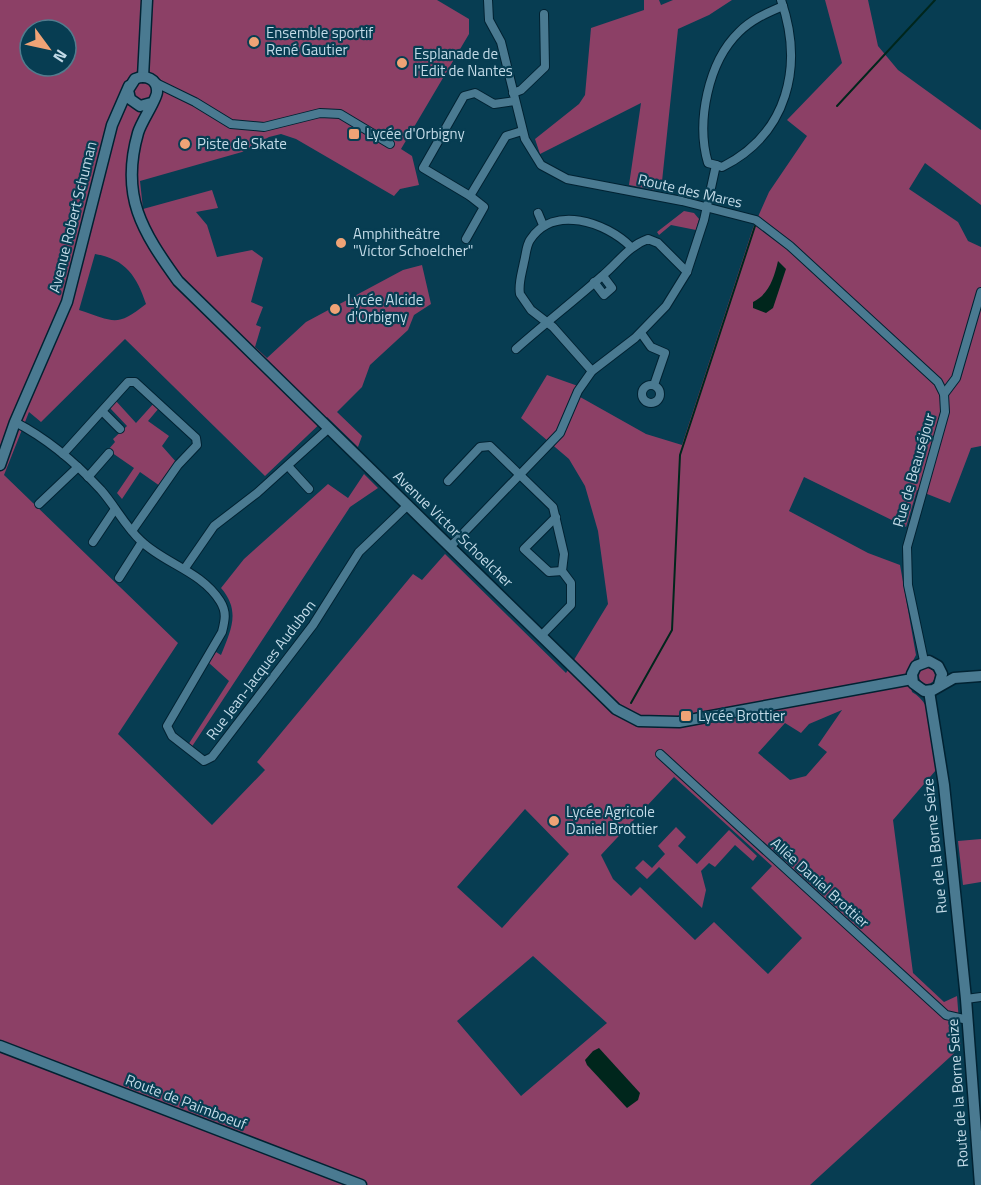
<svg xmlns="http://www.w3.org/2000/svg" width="981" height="1185" viewBox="0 0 981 1185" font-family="'Titillium Web',sans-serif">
<rect width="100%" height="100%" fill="#073d52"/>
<g fill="#8c4066" fill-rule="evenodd">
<path d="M 0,0 L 437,0 L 469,19 L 469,34 L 401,149 L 412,156 L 419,185 L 400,189 L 394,196 L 296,139 L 281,134 L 269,137 L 242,152 L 140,181 L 143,209 L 212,190 L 218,208 L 196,212 L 207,225 L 217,257 L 252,250 L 263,258 L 251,302 L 263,307 L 256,325 L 261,327 L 255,347 L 267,358 L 306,322 L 403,270 L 422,265 L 431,304 L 414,315 L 408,330 L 370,365 L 362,387 L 337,412 L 362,436 L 358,447 L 327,417 L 265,476 L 125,339 L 41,422 L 29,412 L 4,475 L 178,643 L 118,734 L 212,825 L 265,770 L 257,762 L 413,574 L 422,580 L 445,554 L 566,673 L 608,604 L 598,531 L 585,486 L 569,459 L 521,418 L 547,375 L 578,386 L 573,393 L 646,434 L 682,445 L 753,228 L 769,192 L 807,136 L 787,120 L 842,63 L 825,0 L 868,0 L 878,46 L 898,70 L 981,130 L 981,205 L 925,163 L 909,189 L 958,222 L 968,241 L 981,247 L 981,446 L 971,448 L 950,503 L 917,490 L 906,527 L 804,477 L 789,511 L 868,553 L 900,565 L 916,655 L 907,672 L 912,692 C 938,707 934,744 936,770 L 893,820 L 913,973 L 944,1002 L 957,996 L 961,1047 L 810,1185 L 0,1185 ZM 30,30 L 66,30 L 66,66 L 30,66 ZM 95,254 C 126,259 137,277 146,304 C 116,328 114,321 79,310 ZM 842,710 L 818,745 L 827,752 L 806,776 L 790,780 L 758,753 L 785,723 L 801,733 L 809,724 ZM 674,777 L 772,866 L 751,888 L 802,938 L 768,974 L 714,922 L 695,940 L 640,887 L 631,896 L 613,879 L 601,855 ZM 525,809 L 569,854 L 502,928 L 457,887 ZM 533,956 L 607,1023 L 521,1096 L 457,1021 Z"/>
<path d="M 644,0 L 659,0 L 661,5 L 673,0 L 732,0 L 709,15 L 678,29 L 661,191 L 629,185 L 641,103 L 540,154 L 535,139 L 579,104 L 585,95 L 591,28 L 644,10 Z"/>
<path d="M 684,211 L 694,213 L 699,219 L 696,230 L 671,225 L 659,235 L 657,232 Z"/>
<path d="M 116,401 L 136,423 L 154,403 L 159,408 L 148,421 L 169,436 L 162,446 L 177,463 L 160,486 L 140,472 L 122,499 L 117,493 L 134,468 L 108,450 L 115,442 L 113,439 L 127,426 L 110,408 Z"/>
<path d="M 364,474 L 378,488 L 350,507 L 191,748 L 188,745 L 229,681 L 209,663 L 216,652 L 221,655 C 231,630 241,611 221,588 L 244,559 L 328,484 L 348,498 Z"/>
<circle cx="927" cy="676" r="8"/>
<path d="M 676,827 L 686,837 L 678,846 L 697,864 L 729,830 L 757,856 L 753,861 L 735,845 L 715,867 L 709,863 L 701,871 L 706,890 L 702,908 L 659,867 L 647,879 L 635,868 L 643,860 L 652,868 L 665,854 L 658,846 Z"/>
<path d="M 981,839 L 981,882 L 963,885 L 958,841 Z"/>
</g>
<g fill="#00261c">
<path d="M 778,261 L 786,269 L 773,308 L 766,313 L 753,308 L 753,302 C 769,294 774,278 778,261 Z"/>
<path d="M 599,1048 L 640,1093 L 638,1100 L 627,1108 L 587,1065 L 585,1060 L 593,1051 Z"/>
</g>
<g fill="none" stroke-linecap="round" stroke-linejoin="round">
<g stroke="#00261c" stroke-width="2">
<path d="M 837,106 L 935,0"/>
<path d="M 631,703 L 672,630 L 680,455 L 755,226"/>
</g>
<defs>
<g id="minor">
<path d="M 488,0 L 489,20 L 501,42 L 525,139 L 541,165 L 567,179 L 682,201 L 756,220 L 790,246 L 938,382 L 944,394 L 945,412 L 907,547 L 908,585 L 924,661"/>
<path d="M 154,82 L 195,102 L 231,124 L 264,127 L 320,113 L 340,114 L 390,144"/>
<path d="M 513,93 L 521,90 L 545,67 L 544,14"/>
<path d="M 716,165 L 708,163 C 696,122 708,62 739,32 C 752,19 767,13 783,6"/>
<path d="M 470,196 L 506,136 L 522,131"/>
<path d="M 538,213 L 543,225"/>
<path d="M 466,239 L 484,207 L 470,196 L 423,168 L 464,96 L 475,93 L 494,104 L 515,101"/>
<path d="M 594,282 L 604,295 L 612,288 L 603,276"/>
<path d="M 641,333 L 651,347 L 665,353 L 654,385"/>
<path d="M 516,349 C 544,324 574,301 602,276 C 618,263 628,246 648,239 L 658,243 L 687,272"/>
<path d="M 592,371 L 553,327 L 531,310 L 520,294 C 518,284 522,273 524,262 C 526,255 526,246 530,240 C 553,204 606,222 631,247"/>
<circle cx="651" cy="394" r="9"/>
<path d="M 944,394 L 956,378 L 981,292"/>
<path d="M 103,412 L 120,429"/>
<path d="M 15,422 C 48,439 76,463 101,490 C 115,506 125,526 141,541 C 165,564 201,571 220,601 C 227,612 225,620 222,632 L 167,726 L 172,736 L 204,761 L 212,757 L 313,625 L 359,552 L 408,505"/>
<path d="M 63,454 L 128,382 L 135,382 L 196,438 L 197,445 L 178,465 L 132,531"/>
<path d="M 288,466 L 309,489"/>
<path d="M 88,477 L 109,453"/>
<path d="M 448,481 L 480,447 L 490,446 L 553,507 L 564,554 L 562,571 L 571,583 L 571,605 L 541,636"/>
<path d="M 39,504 L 78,467"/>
<path d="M 556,517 L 524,549 L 549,572 L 562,571"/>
<path d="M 93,542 L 115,509"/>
<path d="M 450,547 L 560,433 L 578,391 L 592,371 L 635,338 L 666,306 L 687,272 L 704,220 L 716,165 L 722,167 C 788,134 804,66 781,0"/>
<path d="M 185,568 L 214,526 L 257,493 L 329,428"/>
<path d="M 119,578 L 142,542"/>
<path d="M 660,754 L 946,1015 L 968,1020"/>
<path d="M 966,999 L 981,997"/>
</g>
<g id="tertiary">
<path d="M 143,77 L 147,0"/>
<path d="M 151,103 L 140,106 L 130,99 L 128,90 L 135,79 C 145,74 158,79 157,92 C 157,99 141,122 138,133 C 120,196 142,231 178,281 L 616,709 L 639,721 L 679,722 L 912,679"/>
<path d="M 0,465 L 15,422 L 67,302 L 112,125 L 129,86"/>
<path d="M 939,685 L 942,674 L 938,666 L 929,661 L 916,666 L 912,674 L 913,683 L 924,691 L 933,690 L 954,678 L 981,676"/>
<path d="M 929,691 L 944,785 L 966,999 L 980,1185"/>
<path d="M 0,1046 L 361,1185"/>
</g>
</defs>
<use href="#minor" stroke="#002232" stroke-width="10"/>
<use href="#tertiary" stroke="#002232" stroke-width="13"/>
<use href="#minor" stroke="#4a7a91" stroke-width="8"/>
<use href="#tertiary" stroke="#4a7a91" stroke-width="10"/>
</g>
<g fill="#efa376" stroke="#073d52" stroke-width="2">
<circle cx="254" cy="42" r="6"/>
<circle cx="402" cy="63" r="6"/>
<rect x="348" y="128" width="12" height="12" rx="3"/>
<circle cx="185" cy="144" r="6"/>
<circle cx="341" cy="243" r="6"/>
<circle cx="335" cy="309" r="6"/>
<rect x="680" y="710" width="12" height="12" rx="3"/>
<circle cx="554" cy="821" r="6"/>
</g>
<g text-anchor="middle" stroke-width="4.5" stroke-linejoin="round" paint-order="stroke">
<g font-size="15" fill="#c2dae7" stroke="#073d52" text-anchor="start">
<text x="266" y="38">Ensemble sportif<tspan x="266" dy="17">René Gautier</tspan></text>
<text x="414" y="59">Esplanade de<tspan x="414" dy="17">l'Edit de Nantes</tspan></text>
<text x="366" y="139">Lycée d'Orbigny</text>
<text x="197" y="149">Piste de Skate</text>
<text x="353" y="239">Amphitheâtre<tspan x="353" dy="17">"Victor Schoelcher"</tspan></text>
<text x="347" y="305">Lycée Alcide<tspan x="347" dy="17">d'Orbigny</tspan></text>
<text x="698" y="721">Lycée Brottier</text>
<text x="566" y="817">Lycée Agricole<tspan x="566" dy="17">Daniel Brottier</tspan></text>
</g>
<g font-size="15" fill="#c2dae7" stroke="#073d52">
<text transform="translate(690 191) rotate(13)" y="5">Route des Mares</text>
<text transform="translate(73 217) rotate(-76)" y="5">Avenue Robert Schuman</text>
<text transform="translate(914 470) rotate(-74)" y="5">Rue de Beauséjour</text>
<text transform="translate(453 529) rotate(44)" y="5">Avenue Victor Schoelcher</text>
<text transform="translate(261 670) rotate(-53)" y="5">Rue Jean-Jacques Audubon</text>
<text transform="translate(935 846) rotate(-96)" y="5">Rue de la Borne Seize</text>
<text transform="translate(820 883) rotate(42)" y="5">Allée Daniel Brottier</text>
<text transform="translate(958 1093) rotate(-94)" y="5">Route de la Borne Seize</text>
<text transform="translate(186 1102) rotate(21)" y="5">Route de Paimboeuf</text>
</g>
</g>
<g transform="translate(48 48) rotate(123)"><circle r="28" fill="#073d52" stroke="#527c8e" stroke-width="1.5"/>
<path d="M0-4.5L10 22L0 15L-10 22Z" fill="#efa376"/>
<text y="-9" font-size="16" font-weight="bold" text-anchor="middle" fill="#c2dae7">N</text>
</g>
</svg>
